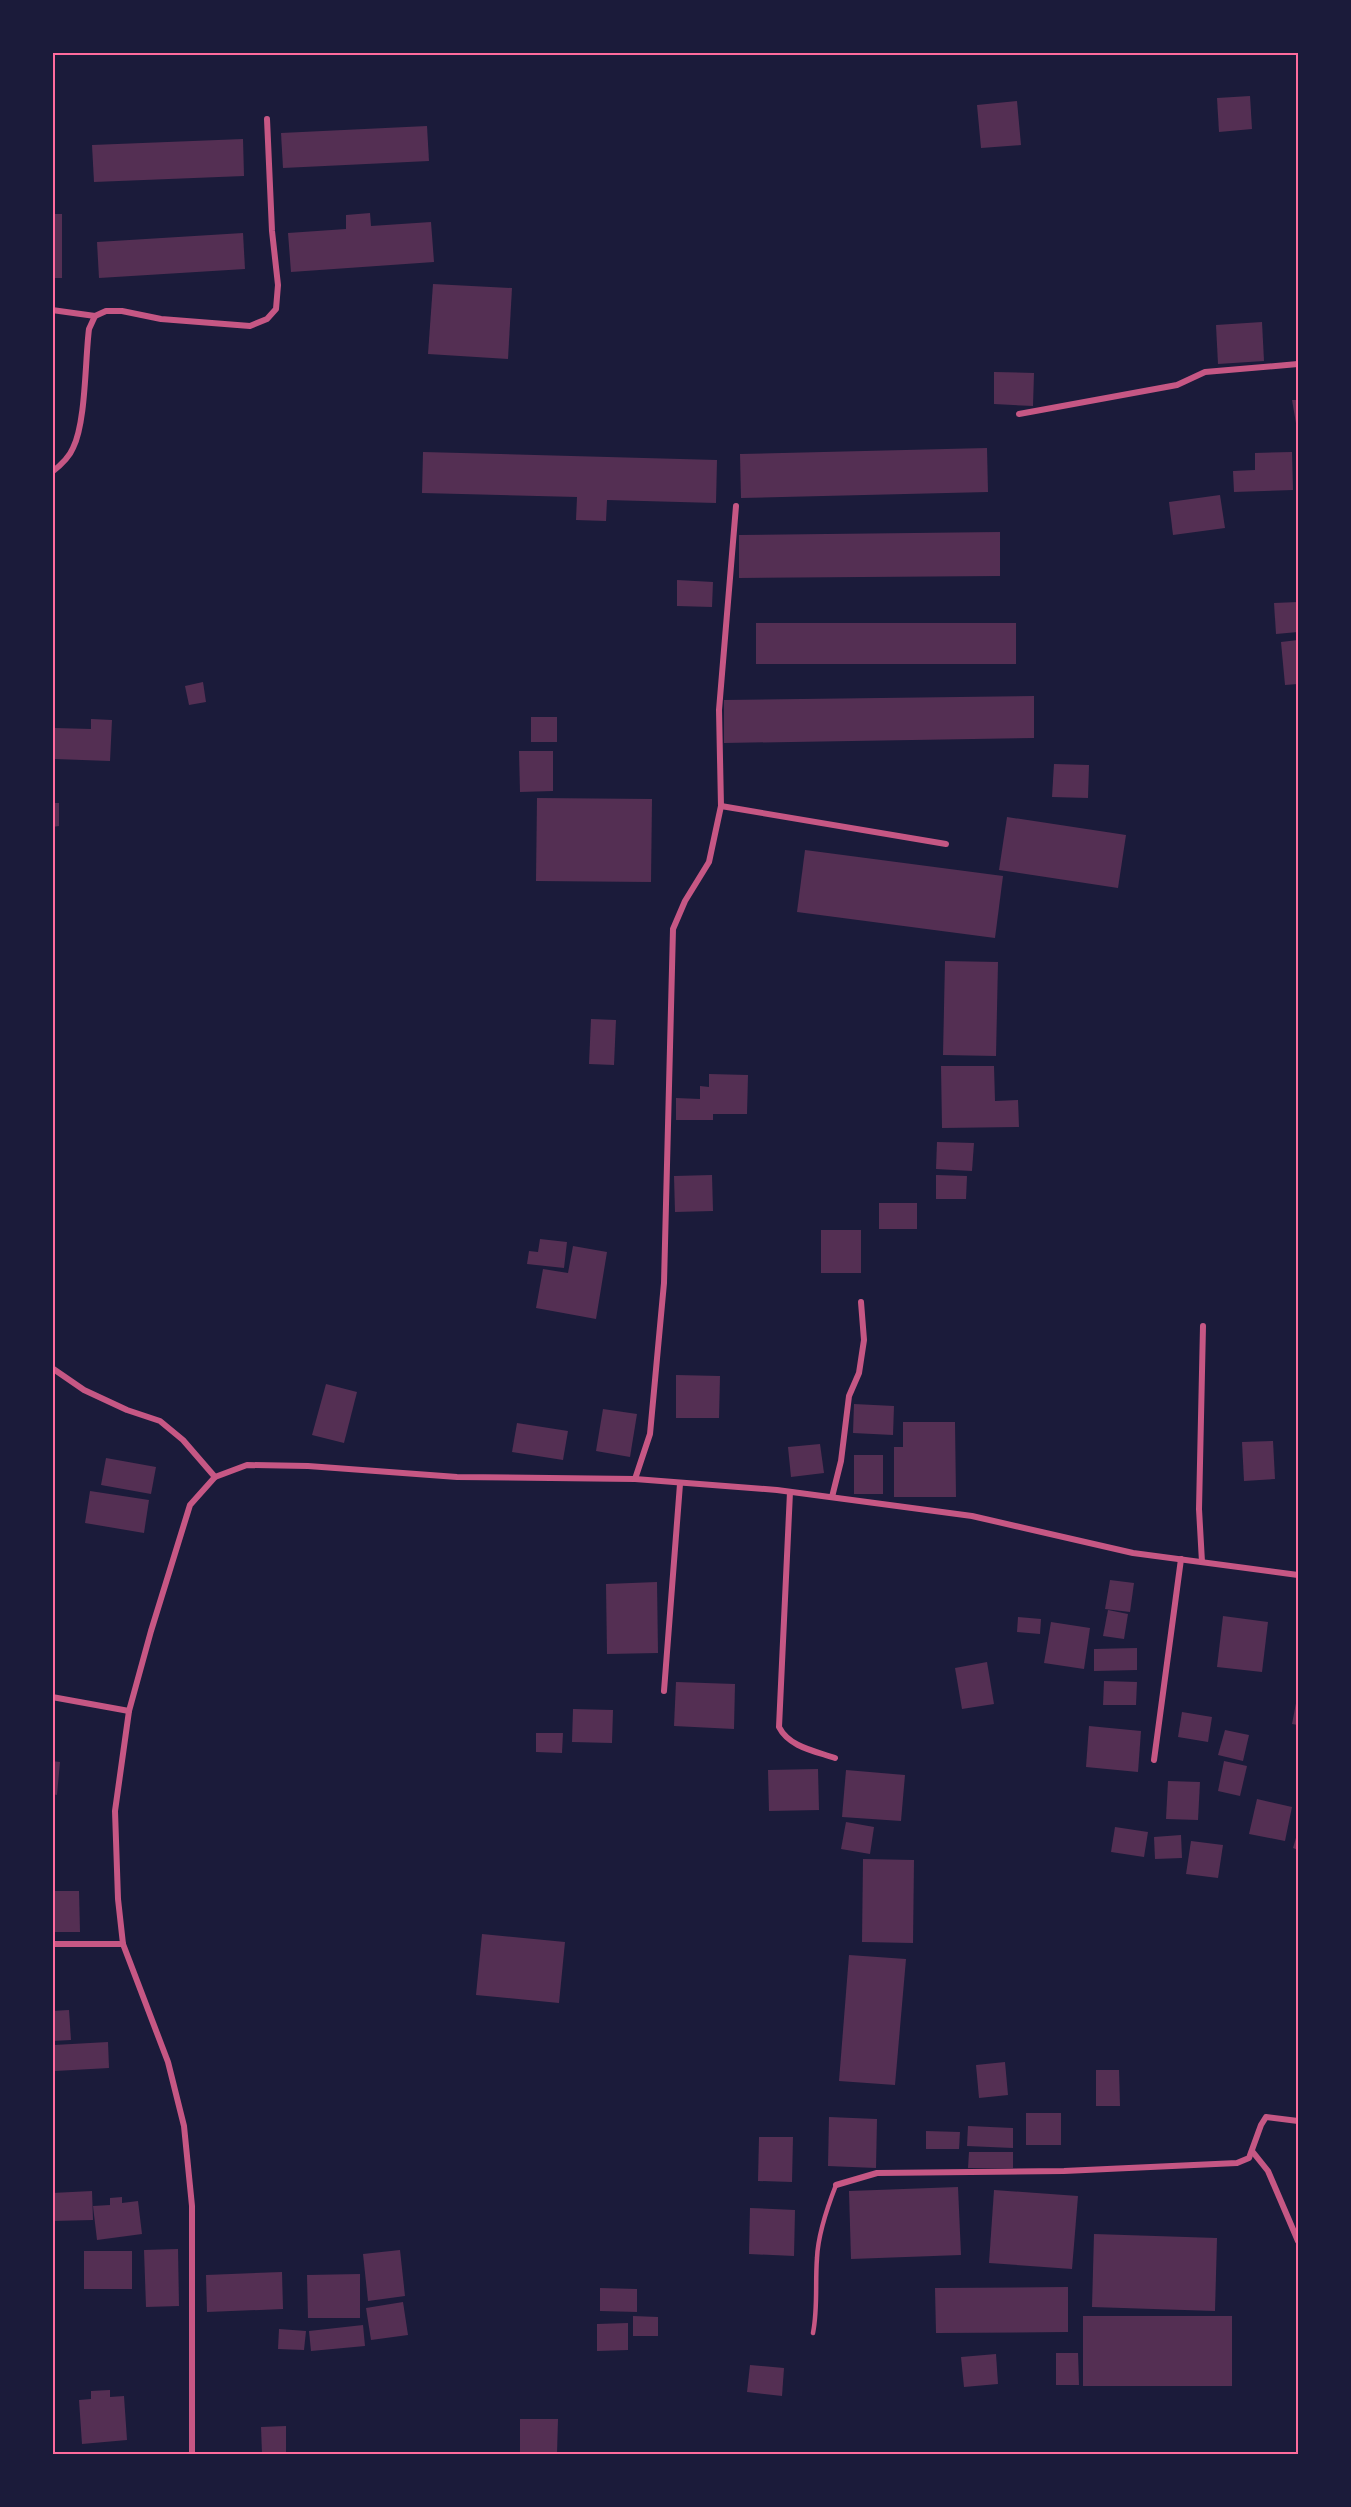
<svg xmlns="http://www.w3.org/2000/svg" width="1351" height="2507" viewBox="0 0 1351 2507" font-family="Raleway,sans-serif">
<rect width="100%" height="100%" fill="#1b1b3a"/>
<g fill="#542f53">
<path d="M 1250,96 L 1252,129 L 1219,132 L 1217,98 Z"/>
<path d="M 1017,101 L 1021,145 L 981,148 L 977,105 Z"/>
<path d="M 427,126 L 429,161 L 283,168 L 281,133 Z"/>
<path d="M 243,139 L 244,176 L 94,182 L 92,145 Z"/>
<path d="M 370,213 L 371,226 L 431,222 L 434,262 L 291,272 L 288,233 L 346,229 L 346,215 Z"/>
<rect x="52" y="214" width="10" height="64"/>
<path d="M 243,233 L 245,269 L 99,278 L 97,242 Z"/>
<path d="M 433,284 L 512,288 L 508,359 L 428,354 Z"/>
<path d="M 1262,322 L 1264,361 L 1218,364 L 1216,325 Z"/>
<path d="M 994,372 L 1034,373 L 1033,406 L 994,404 Z"/>
<path d="M 1292,400 L 1298,400 L 1298,429 L 1297,429 Z"/>
<path d="M 987,448 L 988,492 L 741,498 L 740,454 Z"/>
<path d="M 423,452 L 717,460 L 716,503 L 607,500 L 606,521 L 576,520 L 577,497 L 422,493 Z"/>
<path d="M 1292,452 L 1293,490 L 1234,492 L 1233,471 L 1255,470 L 1255,453 Z"/>
<path d="M 1220,495 L 1225,528 L 1173,535 L 1169,502 Z"/>
<path d="M 1000,532 L 1000,576 L 739,578 L 739,535 Z"/>
<path d="M 677,580 L 713,582 L 712,607 L 677,606 Z"/>
<path d="M 1298,602 L 1298,632 L 1276,634 L 1274,603 Z"/>
<rect x="756" y="623" width="260" height="41"/>
<path d="M 1298,640 L 1298,684 L 1285,685 L 1281,642 Z"/>
<path d="M 203,682 L 206,702 L 189,705 L 185,686 Z"/>
<path d="M 1034,696 L 1034,738 L 724,743 L 724,700 Z"/>
<rect x="531" y="717" width="26" height="25"/>
<path d="M 91,719 L 112,720 L 110,761 L 55,759 L 55,728 L 91,729 Z"/>
<path d="M 519,751 L 553,751 L 553,791 L 520,792 Z"/>
<path d="M 1054,764 L 1089,765 L 1088,798 L 1052,797 Z"/>
<path d="M 537,798 L 652,799 L 651,882 L 536,881 Z"/>
<path d="M 52,803 L 59,803 L 59,826 L 52,827 Z"/>
<path d="M 1007,817 L 1126,835 L 1118,888 L 999,870 Z"/>
<path d="M 805,850 L 1003,876 L 995,938 L 797,912 Z"/>
<path d="M 945,961 L 998,962 L 996,1056 L 943,1055 Z"/>
<path d="M 591,1019 L 616,1020 L 614,1065 L 589,1064 Z"/>
<path d="M 941,1066 L 994,1066 L 995,1101 L 1018,1100 L 1019,1127 L 942,1128 Z"/>
<path d="M 709,1074 L 748,1075 L 747,1114 L 713,1114 L 713,1120 L 676,1120 L 676,1098 L 700,1099 L 700,1086 L 709,1087 Z"/>
<path d="M 937,1142 L 974,1143 L 972,1171 L 936,1169 Z"/>
<path d="M 712,1175 L 713,1211 L 675,1212 L 674,1176 Z"/>
<path d="M 936,1175 L 967,1176 L 966,1199 L 936,1199 Z"/>
<rect x="879" y="1203" width="38" height="26"/>
<rect x="821" y="1230" width="40" height="43"/>
<path d="M 540,1239 L 567,1242 L 564,1268 L 527,1264 L 529,1251 L 538,1252 Z"/>
<path d="M 573,1246 L 607,1252 L 596,1319 L 536,1308 L 543,1269 L 568,1273 Z"/>
<path d="M 676,1375 L 720,1376 L 719,1418 L 676,1418 Z"/>
<path d="M 326,1384 L 357,1392 L 344,1443 L 312,1435 Z"/>
<path d="M 854,1404 L 894,1406 L 893,1435 L 853,1433 Z"/>
<path d="M 603,1409 L 637,1414 L 630,1457 L 596,1451 Z"/>
<path d="M 903,1422 L 955,1422 L 956,1497 L 894,1497 L 894,1447 L 903,1447 Z"/>
<path d="M 517,1423 L 568,1431 L 563,1460 L 512,1452 Z"/>
<path d="M 1273,1441 L 1275,1479 L 1244,1481 L 1242,1442 Z"/>
<path d="M 820,1444 L 824,1473 L 791,1477 L 788,1447 Z"/>
<rect x="854" y="1455" width="29" height="39"/>
<path d="M 106,1458 L 156,1467 L 151,1494 L 101,1485 Z"/>
<path d="M 90,1491 L 149,1500 L 144,1533 L 85,1523 Z"/>
<path d="M 1110,1580 L 1134,1583 L 1130,1612 L 1105,1609 Z"/>
<path d="M 657,1582 L 658,1653 L 607,1654 L 606,1584 Z"/>
<path d="M 1108,1610 L 1128,1614 L 1124,1639 L 1103,1636 Z"/>
<path d="M 1223,1616 L 1268,1622 L 1262,1672 L 1217,1667 Z"/>
<path d="M 1018,1617 L 1041,1619 L 1040,1634 L 1017,1632 Z"/>
<path d="M 1051,1622 L 1090,1628 L 1084,1669 L 1044,1663 Z"/>
<path d="M 1137,1648 L 1137,1670 L 1094,1671 L 1094,1649 Z"/>
<path d="M 987,1662 L 994,1704 L 962,1709 L 955,1668 Z"/>
<path d="M 1104,1681 L 1137,1682 L 1136,1705 L 1103,1705 Z"/>
<path d="M 676,1682 L 735,1684 L 734,1729 L 674,1726 Z"/>
<path d="M 1297,1698 L 1298,1698 L 1298,1725 L 1292,1724 Z"/>
<path d="M 573,1709 L 613,1710 L 612,1743 L 572,1742 Z"/>
<path d="M 1182,1712 L 1212,1717 L 1208,1742 L 1178,1737 Z"/>
<path d="M 1089,1726 L 1141,1731 L 1138,1772 L 1086,1767 Z"/>
<path d="M 1225,1730 L 1249,1735 L 1243,1761 L 1218,1755 Z"/>
<path d="M 536,1733 L 563,1733 L 562,1753 L 536,1752 Z"/>
<path d="M 52,1761 L 60,1762 L 57,1795 L 52,1794 Z"/>
<path d="M 1224,1761 L 1247,1766 L 1240,1796 L 1218,1791 Z"/>
<path d="M 818,1769 L 819,1810 L 769,1811 L 768,1770 Z"/>
<path d="M 846,1770 L 905,1775 L 901,1821 L 842,1817 Z"/>
<path d="M 1168,1781 L 1200,1782 L 1198,1820 L 1166,1819 Z"/>
<path d="M 1257,1799 L 1292,1807 L 1285,1841 L 1249,1834 Z"/>
<path d="M 846,1822 L 874,1827 L 870,1854 L 841,1849 Z"/>
<path d="M 1115,1827 L 1148,1832 L 1144,1857 L 1111,1852 Z"/>
<path d="M 1298,1831 L 1298,1850 L 1293,1848 Z"/>
<path d="M 1181,1835 L 1182,1858 L 1155,1859 L 1154,1837 Z"/>
<path d="M 1191,1841 L 1223,1845 L 1218,1878 L 1186,1874 Z"/>
<path d="M 863,1859 L 914,1860 L 913,1943 L 862,1942 Z"/>
<path d="M 52,1891 L 79,1891 L 80,1932 L 52,1932 Z"/>
<path d="M 482,1934 L 565,1942 L 559,2003 L 476,1995 Z"/>
<path d="M 849,1955 L 906,1959 L 895,2085 L 839,2081 Z"/>
<path d="M 69,2010 L 71,2040 L 52,2041 L 52,2011 Z"/>
<path d="M 108,2042 L 109,2068 L 55,2071 L 54,2045 Z"/>
<path d="M 1005,2062 L 1008,2095 L 979,2098 L 976,2065 Z"/>
<path d="M 1096,2070 L 1119,2070 L 1120,2106 L 1096,2106 Z"/>
<rect x="1026" y="2113" width="35" height="32"/>
<path d="M 829,2117 L 877,2119 L 876,2168 L 828,2166 Z"/>
<path d="M 968,2126 L 1013,2128 L 1013,2148 L 967,2146 Z"/>
<path d="M 926,2131 L 960,2132 L 959,2149 L 926,2149 Z"/>
<path d="M 759,2137 L 793,2137 L 792,2182 L 758,2181 Z"/>
<path d="M 969,2152 L 1013,2152 L 1013,2168 L 968,2168 Z"/>
<path d="M 958,2187 L 961,2255 L 851,2259 L 849,2191 Z"/>
<path d="M 994,2190 L 1078,2196 L 1072,2269 L 989,2263 Z"/>
<path d="M 92,2191 L 93,2220 L 52,2221 L 52,2193 Z"/>
<path d="M 122,2197 L 122,2203 L 138,2201 L 142,2234 L 97,2240 L 93,2206 L 110,2205 L 110,2198 Z"/>
<path d="M 750,2208 L 795,2210 L 794,2256 L 749,2254 Z"/>
<path d="M 1094,2234 L 1217,2238 L 1215,2311 L 1092,2307 Z"/>
<path d="M 178,2249 L 179,2306 L 146,2307 L 144,2250 Z"/>
<path d="M 400,2250 L 405,2296 L 368,2301 L 363,2254 Z"/>
<rect x="84" y="2251" width="48" height="38"/>
<path d="M 282,2272 L 283,2309 L 207,2312 L 206,2275 Z"/>
<path d="M 360,2274 L 360,2318 L 308,2318 L 307,2275 Z"/>
<path d="M 1068,2287 L 1068,2332 L 936,2333 L 935,2288 Z"/>
<path d="M 600,2288 L 637,2289 L 637,2312 L 600,2311 Z"/>
<path d="M 403,2302 L 408,2335 L 371,2340 L 366,2308 Z"/>
<path d="M 633,2316 L 658,2317 L 658,2336 L 633,2336 Z"/>
<rect x="1083" y="2316" width="149" height="70"/>
<path d="M 628,2323 L 628,2350 L 597,2351 L 597,2324 Z"/>
<path d="M 363,2325 L 365,2346 L 311,2351 L 309,2331 Z"/>
<path d="M 279,2329 L 306,2331 L 304,2350 L 278,2349 Z"/>
<path d="M 1056,2353 L 1078,2353 L 1079,2385 L 1056,2385 Z"/>
<path d="M 996,2354 L 998,2384 L 964,2387 L 961,2357 Z"/>
<path d="M 750,2365 L 784,2368 L 782,2396 L 747,2392 Z"/>
<path d="M 110,2390 L 110,2397 L 124,2396 L 127,2440 L 82,2444 L 79,2400 L 91,2399 L 91,2391 Z"/>
<path d="M 520,2419 L 558,2419 L 557,2454 L 520,2453 Z"/>
<path d="M 286,2426 L 286,2453 L 262,2454 L 261,2427 Z"/>
</g>
<g fill="none" stroke-linecap="round" stroke-linejoin="round">
<path stroke="#c65784" stroke-width="4.5" d="M 813,2333 C 818,2308 815,2283 817,2258 C 818,2234 827,2208 836,2185"/>
<g stroke="#c65784" stroke-width="6">
<path d="M 52,310 L 95,316"/>
<path d="M 1019,414 L 1177,385 L 1205,372 L 1298,364"/>
<path d="M 52,472 C 61,465 69,458 73,448 C 86,422 85,360 89,329 L 95,316 L 106,311 L 122,311 L 161,319 L 250,326 L 267,319 L 276,309 L 278,285 L 272,231 L 267,119"/>
<path d="M 721,806 L 946,844"/>
<path d="M 52,1368 L 84,1390 L 127,1410 L 160,1421 L 183,1440 L 215,1477"/>
<path d="M 635,1479 L 650,1434 L 664,1283 L 673,929 L 685,901 L 709,862 L 721,806 L 719,710 L 736,506"/>
<path d="M 790,1492 L 779,1727 C 789,1747 815,1751 835,1758"/>
<path d="M 832,1497 L 841,1461 L 849,1396 L 859,1373 L 864,1340 L 861,1302"/>
<path d="M 1202,1562 L 1199,1509 L 1203,1326"/>
<path d="M 664,1691 L 680,1484"/>
<path d="M 52,1697 L 129,1711"/>
<path d="M 1154,1760 L 1181,1559"/>
<path d="M 52,1944 L 123,1944"/>
<path d="M 1252,2151 L 1268,2171 L 1298,2241"/>
<path d="M 836,2185 L 877,2173 L 1064,2171 L 1237,2163 L 1249,2158 L 1261,2125 L 1266,2117 L 1298,2121"/>
<path d="M 192,2454 L 192,2206 L 184,2126 L 168,2062 L 123,1944 L 118,1899 L 115,1811 L 129,1711 L 151,1631 L 190,1505 L 215,1477 L 247,1465 L 308,1466 L 457,1477 L 635,1479 L 777,1490 L 972,1516 L 1133,1553 L 1298,1575"/>
</g>
</g>
<rect width="1351" height="2507" fill="none" stroke="#1b1b3a" stroke-width="108"/>
<rect x="54" y="54" width="1243" height="2399" fill="none" stroke="#ff6b9d" stroke-width="2"/>
</svg>
